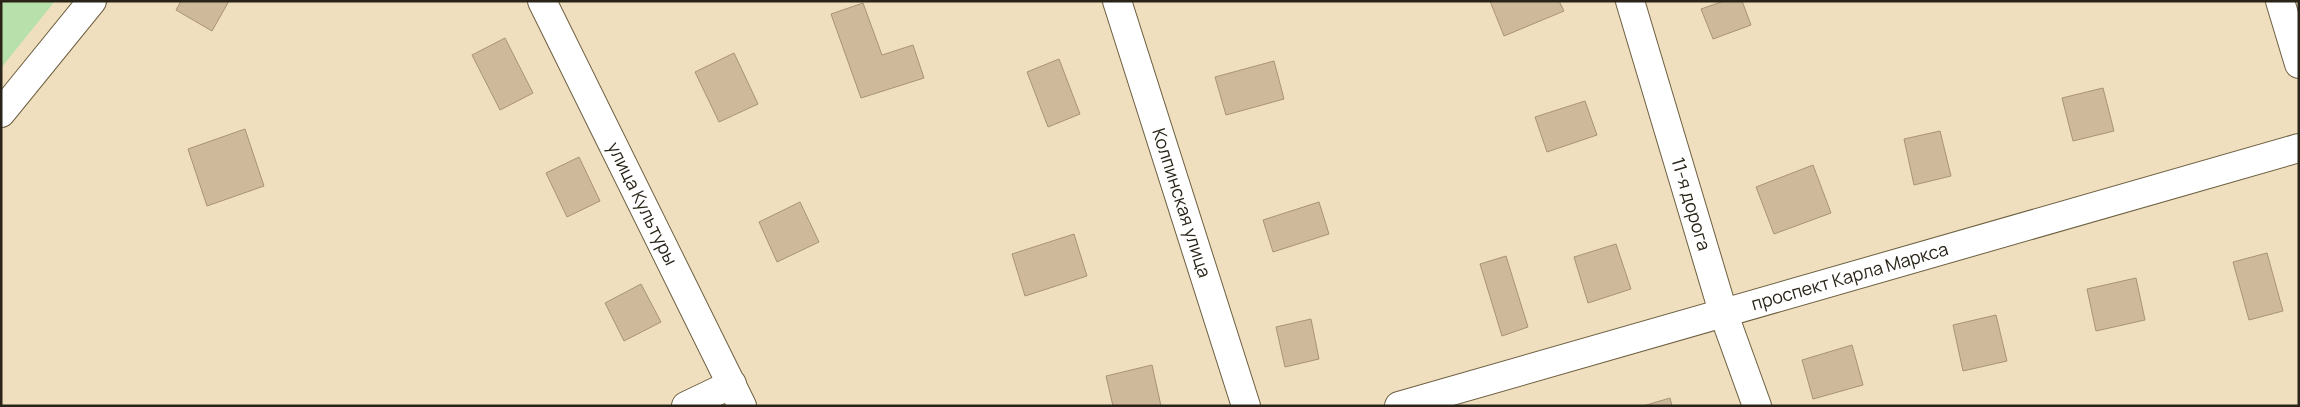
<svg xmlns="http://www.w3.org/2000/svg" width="2300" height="407" viewBox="0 0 2300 407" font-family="Manrope,sans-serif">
<rect width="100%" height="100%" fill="#efdfbe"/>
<path fill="#b7e0ab" d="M 1,1 L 55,1 L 1,68 Z"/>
<g fill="#cfb99b" stroke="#a99376">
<path d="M 181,1 L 229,1 L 212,31 L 176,10 Z"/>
<path d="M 1490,1 L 1559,1 L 1564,11 L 1504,36 Z"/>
<path d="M 1724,1 L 1742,1 L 1751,25 L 1713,39 L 1701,9 Z"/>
<path d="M 863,3 L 882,55 L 913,45 L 924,78 L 861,98 L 831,14 Z"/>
<path d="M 505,38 L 533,93 L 500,110 L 472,55 Z"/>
<path d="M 734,53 L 758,104 L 719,122 L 695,72 Z"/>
<path d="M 1059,59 L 1080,114 L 1048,127 L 1027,72 Z"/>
<path d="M 1274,61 L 1284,99 L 1226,115 L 1215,77 Z"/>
<path d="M 2103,88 L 2114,131 L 2073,141 L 2062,98 Z"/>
<path d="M 1585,101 L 1597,135 L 1547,152 L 1535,117 Z"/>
<path d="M 245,129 L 264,186 L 207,206 L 188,149 Z"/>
<path d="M 1940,131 L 1951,176 L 1914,185 L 1904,139 Z"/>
<path d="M 579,157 L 600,201 L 567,217 L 546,173 Z"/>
<path d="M 1813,165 L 1831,213 L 1774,234 L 1756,187 Z"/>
<path d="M 800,202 L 819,242 L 777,262 L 759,222 Z"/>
<path d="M 1319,202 L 1329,234 L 1273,252 L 1263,220 Z"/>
<path d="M 1074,234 L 1087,276 L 1025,296 L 1012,254 Z"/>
<path d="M 1616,244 L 1631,289 L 1588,303 L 1574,257 Z"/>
<path d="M 2267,253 L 2283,311 L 2249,320 L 2233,262 Z"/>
<path d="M 1506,256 L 1528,327 L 1502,336 L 1480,264 Z"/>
<path d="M 2136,278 L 2145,320 L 2096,331 L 2087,289 Z"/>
<path d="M 641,284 L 661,322 L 624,341 L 605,303 Z"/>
<path d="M 1996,315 L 2007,361 L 1963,371 L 1953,325 Z"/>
<path d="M 1311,319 L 1319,359 L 1285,367 L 1276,327 Z"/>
<path d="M 1852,345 L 1863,385 L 1813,399 L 1802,360 Z"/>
<path d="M 1152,365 L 1161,406 L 1113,406 L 1106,376 Z"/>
<path d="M 1670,398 L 1672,406 L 1643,406 Z"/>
</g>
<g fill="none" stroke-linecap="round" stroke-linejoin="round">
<defs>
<g id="street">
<path id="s1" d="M 542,1 L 742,406"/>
<path id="s2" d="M 1117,1 L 1246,406"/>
<path id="s3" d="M 1630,1 L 1723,312 L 1757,406"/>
<path d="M 2280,1 L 2299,64"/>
<path d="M 686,406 L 732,384"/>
<path id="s4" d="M 1399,406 L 2299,148"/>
</g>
<path id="secondary" d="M 1,113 L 92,1"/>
</defs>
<use href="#street" stroke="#6d5f41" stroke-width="30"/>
<use href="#secondary" stroke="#6d5f41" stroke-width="30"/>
<use href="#street" stroke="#fff" stroke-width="28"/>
<use href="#secondary" stroke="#fff" stroke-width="28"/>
</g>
<g text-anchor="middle" stroke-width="4.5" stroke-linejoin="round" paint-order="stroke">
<g font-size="18" fill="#2a2418" stroke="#fff">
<text dy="6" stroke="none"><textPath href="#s1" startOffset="226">улица Культуры</textPath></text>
<text dy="6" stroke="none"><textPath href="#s2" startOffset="212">Колпинская улица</textPath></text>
<text dy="6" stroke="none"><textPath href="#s3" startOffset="212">11-я дорога</textPath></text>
<text dy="6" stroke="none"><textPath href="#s4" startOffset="469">проспект Карла Маркса</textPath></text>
</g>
</g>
<rect width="2300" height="407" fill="none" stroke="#2a2418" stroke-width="5"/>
</svg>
